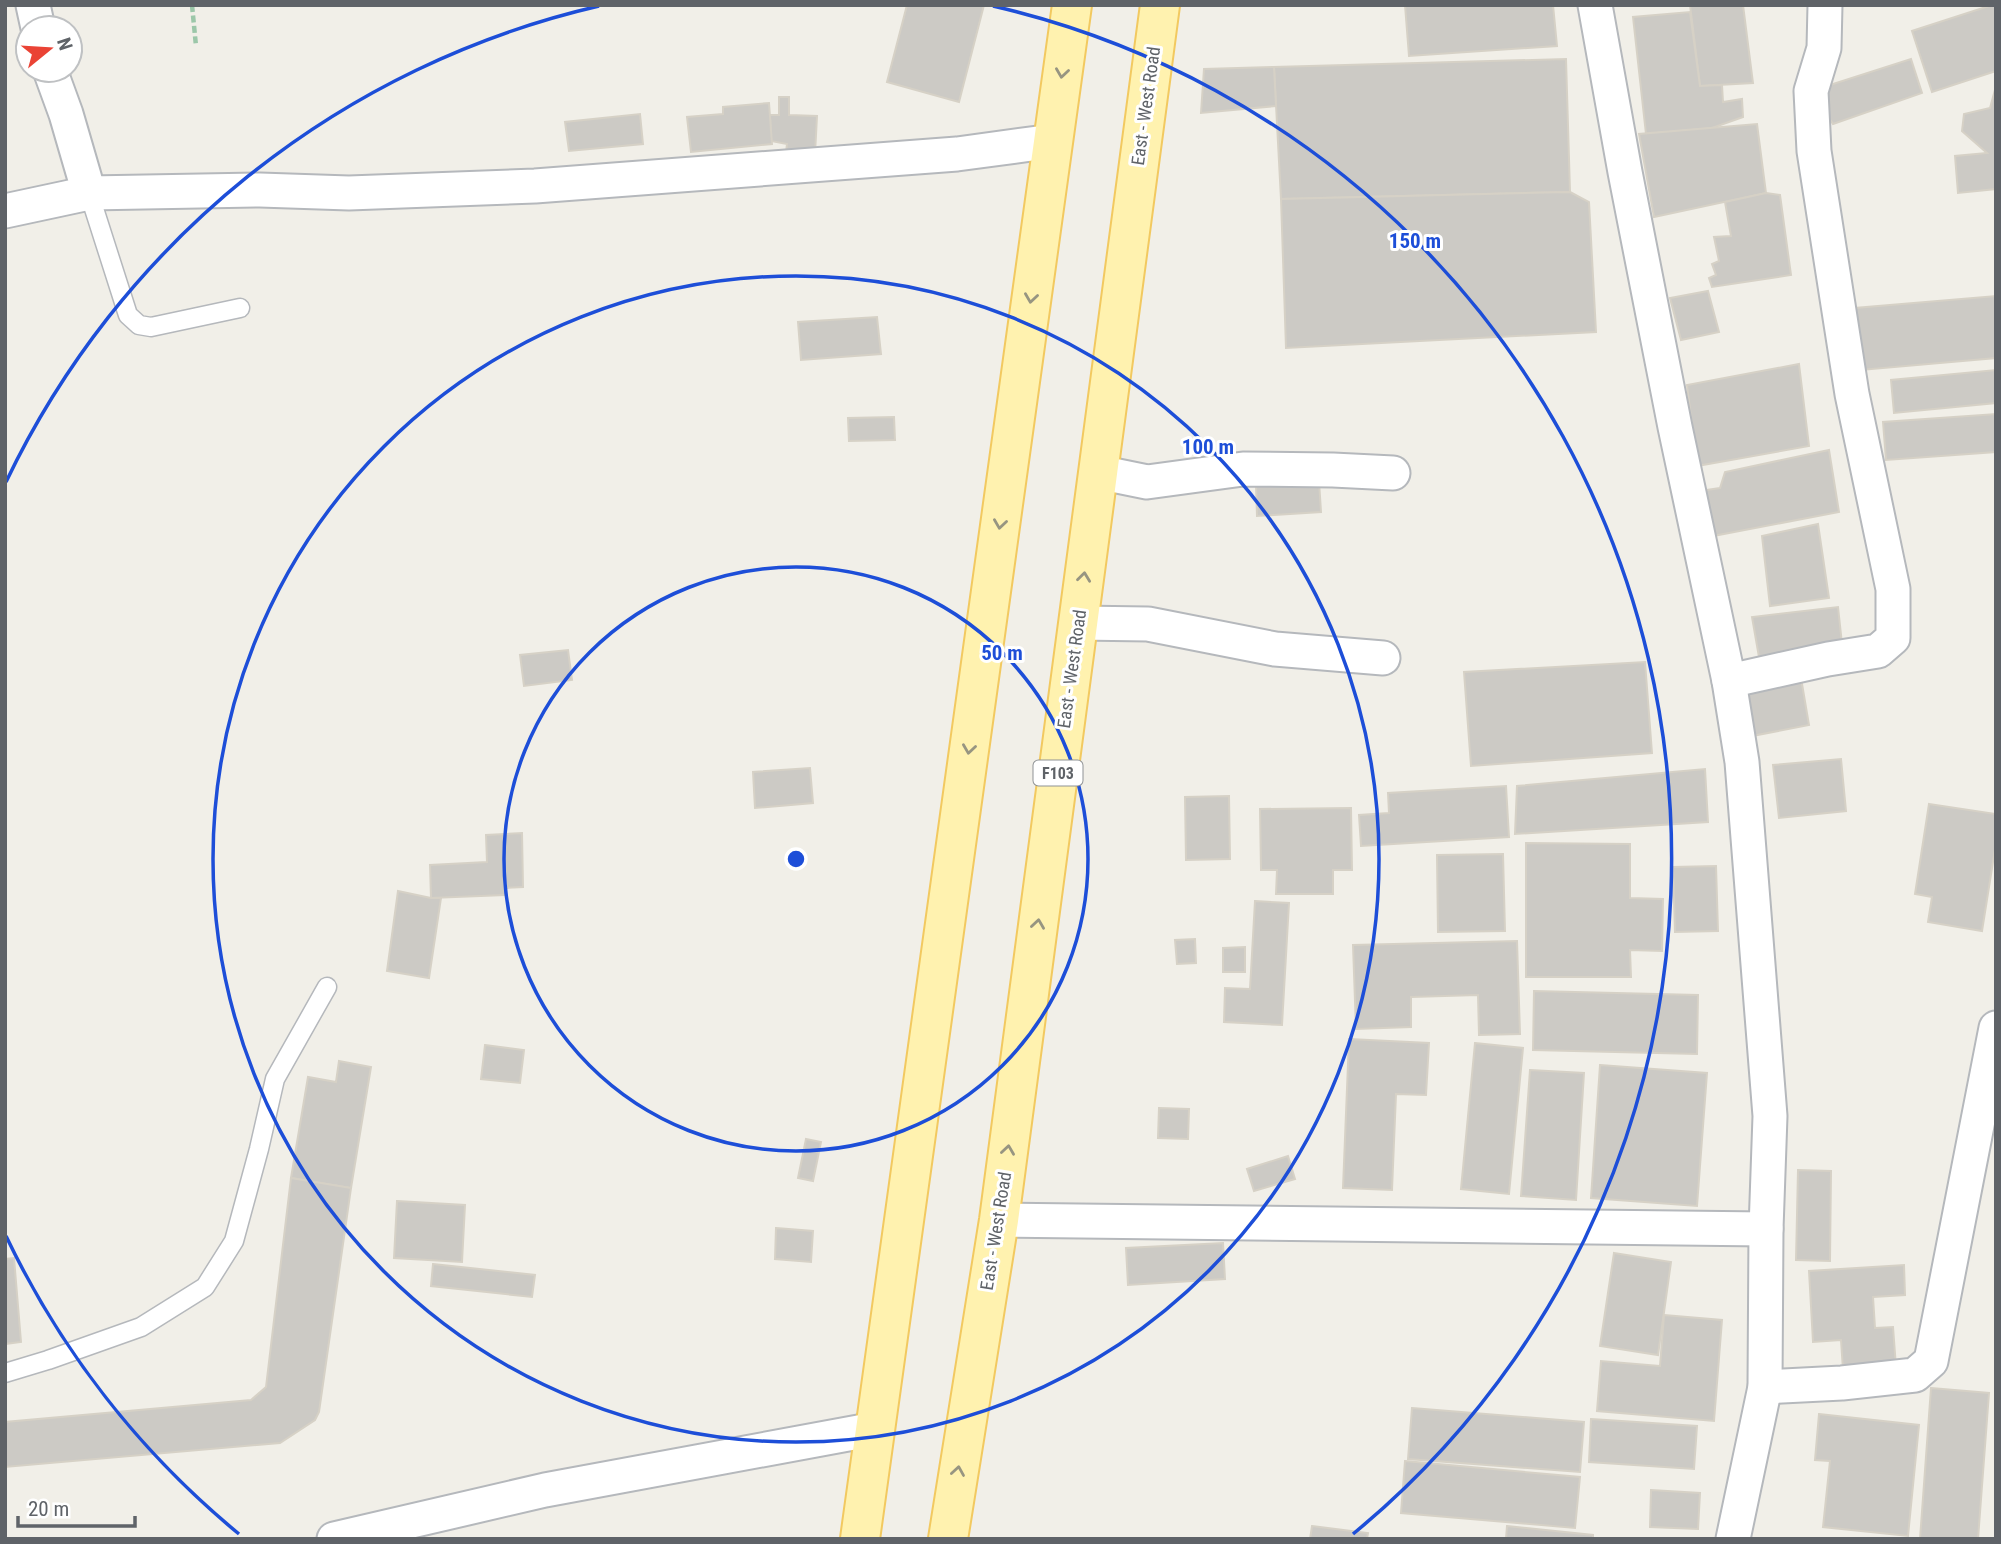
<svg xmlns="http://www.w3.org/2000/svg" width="2001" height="1544" viewBox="0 0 2001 1544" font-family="'Roboto Condensed',sans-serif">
<rect width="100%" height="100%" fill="#f1efe8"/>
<g fill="#cccac5" stroke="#d6d1c6" stroke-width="2">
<path d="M 907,5 L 984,5 L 959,102 L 887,82 Z"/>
<path d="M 1405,5 L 1553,5 L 1557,46 L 1409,56 Z"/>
<path d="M 1690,5 L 1743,5 L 1753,83 L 1700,86 Z"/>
<path d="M 1992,5 L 1996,5 L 1996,71 L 1932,92 L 1912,31 Z"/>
<path d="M 1690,12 L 1700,86 L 1722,85 L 1723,102 L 1742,99 L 1743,117 L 1712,128 L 1646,134 L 1633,17 Z"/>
<path d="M 1566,59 L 1570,192 L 1281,199 L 1274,67 Z"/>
<path d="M 1911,59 L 1922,93 L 1833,124 L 1811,91 Z"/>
<path d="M 1274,67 L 1276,106 L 1201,113 L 1204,69 Z"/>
<path d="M 1996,86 L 1996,189 L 1958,193 L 1955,156 L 1987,153 L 1962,131 L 1964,114 L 1990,108 Z"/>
<path d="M 779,97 L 789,97 L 789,115 L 817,116 L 815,154 L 786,152 L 787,144 L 771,141 L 770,115 L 779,115 Z"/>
<path d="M 769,103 L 772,144 L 691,152 L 687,117 L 723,114 L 723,107 Z"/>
<path d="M 640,114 L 643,144 L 569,151 L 565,122 Z"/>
<path d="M 1757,124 L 1766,193 L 1654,217 L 1639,134 Z"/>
<path d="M 1570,192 L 1589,202 L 1596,332 L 1286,348 L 1281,199 Z"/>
<path d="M 1766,193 L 1780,195 L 1791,275 L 1712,287 L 1709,278 L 1716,275 L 1712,264 L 1719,261 L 1714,237 L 1731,236 L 1725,202 Z"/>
<path d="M 1708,291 L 1719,332 L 1681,340 L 1670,298 Z"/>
<path d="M 1996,296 L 1996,358 L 1861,370 L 1855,308 Z"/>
<path d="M 877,317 L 881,354 L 801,360 L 798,322 Z"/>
<path d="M 1799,364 L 1809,446 L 1697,466 L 1687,385 Z"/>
<path d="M 1996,370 L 1996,403 L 1894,413 L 1891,380 Z"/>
<path d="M 1996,414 L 1996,452 L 1886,460 L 1883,422 Z"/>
<path d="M 894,417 L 895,440 L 849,441 L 848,418 Z"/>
<path d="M 1829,450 L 1839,512 L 1708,537 L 1699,491 L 1720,488 L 1725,472 Z"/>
<path d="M 1319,481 L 1321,512 L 1257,516 L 1256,484 Z"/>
<path d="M 1818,524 L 1829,598 L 1770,606 L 1762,536 Z"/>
<path d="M 1838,607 L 1842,644 L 1759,657 L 1752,617 Z"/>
<path d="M 568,650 L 572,680 L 524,686 L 520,655 Z"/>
<path d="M 1645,662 L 1652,753 L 1471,766 L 1464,672 Z"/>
<path d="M 1801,678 L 1809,725 L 1747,737 L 1741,688 Z"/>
<path d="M 1841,759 L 1846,811 L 1779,818 L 1773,765 Z"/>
<path d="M 810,768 L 813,803 L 755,808 L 753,772 Z"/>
<path d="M 1705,769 L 1708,822 L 1515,834 L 1517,786 Z"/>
<path d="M 1506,786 L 1509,837 L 1361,846 L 1359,815 L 1389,813 L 1388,793 Z"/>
<path d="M 1229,796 L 1230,859 L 1186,860 L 1185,797 Z"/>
<path d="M 1929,804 L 1996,814 L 1996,843 L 1982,931 L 1928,922 L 1932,897 L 1915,894 Z"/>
<path d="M 1351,808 L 1352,870 L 1333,870 L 1333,894 L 1276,894 L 1277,870 L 1261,870 L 1260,809 Z"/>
<path d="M 522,833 L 523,887 L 505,888 L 505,895 L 431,898 L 430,865 L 487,862 L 486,835 Z"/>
<path d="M 1526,843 L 1630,844 L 1630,898 L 1663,899 L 1662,951 L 1630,950 L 1631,977 L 1526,977 Z"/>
<path d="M 1503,854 L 1505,931 L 1438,932 L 1437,855 Z"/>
<path d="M 1716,866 L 1718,931 L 1675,932 L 1673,867 Z"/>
<path d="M 398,891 L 431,898 L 441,898 L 429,978 L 387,971 Z"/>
<path d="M 1255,901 L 1289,903 L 1282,1025 L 1224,1022 L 1225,988 L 1250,989 Z"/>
<path d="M 1195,939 L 1196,963 L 1177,964 L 1175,940 Z"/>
<path d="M 1517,941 L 1520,1034 L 1479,1035 L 1478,995 L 1411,997 L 1411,1027 L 1356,1029 L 1353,945 Z"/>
<path d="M 1245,947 L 1245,972 L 1223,972 L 1223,948 Z"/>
<path d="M 1534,991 L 1698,995 L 1697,1054 L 1533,1050 Z"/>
<path d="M 1349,1039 L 1429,1043 L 1426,1095 L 1396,1094 L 1392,1190 L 1343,1188 Z"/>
<path d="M 1475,1043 L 1523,1048 L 1509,1194 L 1461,1189 Z"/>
<path d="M 485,1045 L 524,1050 L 520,1083 L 481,1079 Z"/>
<path d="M 339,1061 L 371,1067 L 351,1188 L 291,1178 L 308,1077 L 336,1082 Z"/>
<path d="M 1600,1065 L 1707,1073 L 1697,1206 L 1591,1198 Z"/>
<path d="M 1530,1070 L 1584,1073 L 1576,1200 L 1521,1196 Z"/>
<path d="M 1159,1108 L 1189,1109 L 1188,1139 L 1158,1138 Z"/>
<path d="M 806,1139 L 821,1142 L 813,1181 L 798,1178 Z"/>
<path d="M 1288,1156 L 1295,1179 L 1254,1191 L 1247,1169 Z"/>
<path d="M 1798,1170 L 1831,1171 L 1830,1261 L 1796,1260 Z"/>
<path d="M 291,1178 L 351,1188 L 319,1412 L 315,1420 L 280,1443 L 5,1467 L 5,1422 L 251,1400 L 266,1387 Z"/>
<path d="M 397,1201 L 465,1205 L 462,1262 L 394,1258 Z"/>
<path d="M 776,1228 L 813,1231 L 811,1262 L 775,1259 Z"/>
<path d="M 1223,1243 L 1225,1279 L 1128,1285 L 1126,1248 Z"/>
<path d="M 1614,1253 L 1671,1262 L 1658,1355 L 1600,1346 Z"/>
<path d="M 14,1258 L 21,1342 L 5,1344 L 5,1259 Z"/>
<path d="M 433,1264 L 535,1275 L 532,1297 L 431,1286 Z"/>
<path d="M 1904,1265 L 1905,1295 L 1873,1297 L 1875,1328 L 1893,1327 L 1896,1367 L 1843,1370 L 1841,1340 L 1813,1342 L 1809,1271 Z"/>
<path d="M 1664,1315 L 1722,1320 L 1714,1421 L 1597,1411 L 1601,1361 L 1660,1366 Z"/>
<path d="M 1931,1388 L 1989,1393 L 1978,1539 L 1920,1539 Z"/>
<path d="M 1412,1408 L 1584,1422 L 1580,1472 L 1408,1459 Z"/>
<path d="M 1819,1414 L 1919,1425 L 1908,1536 L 1823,1527 L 1830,1461 L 1815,1460 Z"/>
<path d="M 1591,1419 L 1697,1426 L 1694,1469 L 1589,1462 Z"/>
<path d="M 1405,1461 L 1580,1477 L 1575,1528 L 1401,1513 Z"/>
<path d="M 1651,1490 L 1700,1493 L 1698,1529 L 1650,1527 Z"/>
<path d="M 1312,1526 L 1368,1533 L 1367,1539 L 1310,1539 Z"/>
<path d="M 1507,1526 L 1593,1535 L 1593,1539 L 1506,1539 Z"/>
</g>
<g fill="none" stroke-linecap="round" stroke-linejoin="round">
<defs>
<g id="lane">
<path d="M 89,193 L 128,315 L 139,325 L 151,327 L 240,308"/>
<path d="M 5,1373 L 48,1360 L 141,1327 L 205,1287 L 234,1241 L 259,1149 L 275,1079 L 327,987"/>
</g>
<g id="street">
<path d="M 33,5 L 38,28"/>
<path d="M 1595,5 L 1625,172 L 1675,427 L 1729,681 L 1742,762 L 1770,1116 L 1766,1229 L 1765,1387 L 1733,1539"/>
<path d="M 50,70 L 66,114 L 89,193"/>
<path d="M 5,211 L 89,193 L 260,190 L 349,193 L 535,186 L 957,154 L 1053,141"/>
<path d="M 1098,472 L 1147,482 L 1243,469 L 1333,470 L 1393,473"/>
<path d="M 1078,623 L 1148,624 L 1275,649 L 1383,658"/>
<path d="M 1729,681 L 1828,659 L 1878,651 L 1893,638 L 1893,589 L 1852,394 L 1814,151 L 1811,91 L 1824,48 L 1825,5"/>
<path d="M 999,1220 L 1766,1229"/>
<path d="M 1765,1387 L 1842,1383 L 1915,1375 L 1931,1361 L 1996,1028"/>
<path d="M 334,1539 L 545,1490 L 875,1429"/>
</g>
<g id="primary">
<path d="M 860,1539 L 1072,5"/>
<path d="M 948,1539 L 999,1220 L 1160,5"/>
</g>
</defs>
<use href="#lane" stroke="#b5b8bc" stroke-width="21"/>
<use href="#street" stroke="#b5b8bc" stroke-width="37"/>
<use href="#primary" stroke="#f2c960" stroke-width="42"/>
<path stroke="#9cc7a9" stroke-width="4.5" stroke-dasharray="7 3.5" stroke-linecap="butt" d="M 192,5 L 196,46"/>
<use href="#lane" stroke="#fff" stroke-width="18"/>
<use href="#street" stroke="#fff" stroke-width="33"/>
<use href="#primary" stroke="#fff2af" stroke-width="38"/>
</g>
<defs><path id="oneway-chevron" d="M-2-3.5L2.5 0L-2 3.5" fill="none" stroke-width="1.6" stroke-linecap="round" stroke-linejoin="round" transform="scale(1.75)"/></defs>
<g stroke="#979581">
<use href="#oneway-chevron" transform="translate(1062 73) rotate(98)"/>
<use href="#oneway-chevron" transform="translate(1031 298) rotate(98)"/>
<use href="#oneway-chevron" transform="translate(1000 524) rotate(98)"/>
<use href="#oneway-chevron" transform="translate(1084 577) rotate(-83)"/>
<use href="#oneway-chevron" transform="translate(969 749) rotate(98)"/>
<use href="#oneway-chevron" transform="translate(1038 924) rotate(-82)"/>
<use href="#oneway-chevron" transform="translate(1008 1150) rotate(-82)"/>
<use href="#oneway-chevron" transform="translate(958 1471) rotate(-81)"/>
</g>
<g fill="none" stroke="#1d4ed8" stroke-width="3.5">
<circle cx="796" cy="859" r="292"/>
<circle cx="796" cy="859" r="583"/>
<path d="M239 1534A875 875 0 0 1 6 1236M6 482A875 875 0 0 1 599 6M993 6A875 875 0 0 1 1353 1534"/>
</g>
<g text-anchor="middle" stroke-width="6" stroke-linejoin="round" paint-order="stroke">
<rect fill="#fff" stroke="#8f9295" stroke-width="2" x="1033.5" y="760.5" width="49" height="25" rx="5"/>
<g font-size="16" font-weight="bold" fill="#5f6368">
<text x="1058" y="779">F103</text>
</g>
<g font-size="18" fill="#5f6368" stroke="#fff">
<text transform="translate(1146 106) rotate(-82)" y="6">East - West Road</text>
<text transform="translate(1072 669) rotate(-82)" y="6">East - West Road</text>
<text transform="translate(996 1231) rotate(-81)" y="6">East - West Road</text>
</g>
</g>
<circle cx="796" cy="859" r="10" fill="#1d4ed8" stroke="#fff" stroke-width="3.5"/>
<g font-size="21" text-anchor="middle" font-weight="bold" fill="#1d4ed8" stroke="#fff" stroke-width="6" stroke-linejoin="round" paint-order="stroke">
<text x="1415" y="248">150 m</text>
<text x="1208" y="454">100 m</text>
<text x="1002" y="660">50 m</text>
</g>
<rect width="2001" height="1544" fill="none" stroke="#5f6368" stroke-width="14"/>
<g transform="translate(49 49) rotate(72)"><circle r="33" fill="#ffffff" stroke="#bfc1c3" stroke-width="2"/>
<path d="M0-5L12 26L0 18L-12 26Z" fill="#ea4335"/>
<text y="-10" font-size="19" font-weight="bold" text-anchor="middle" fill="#5f6368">N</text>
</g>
<path d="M18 1516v10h117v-10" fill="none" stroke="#5f6368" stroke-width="3.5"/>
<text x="28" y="1516" font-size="21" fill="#5f6368" stroke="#ffffff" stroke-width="5" paint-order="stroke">20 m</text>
</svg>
